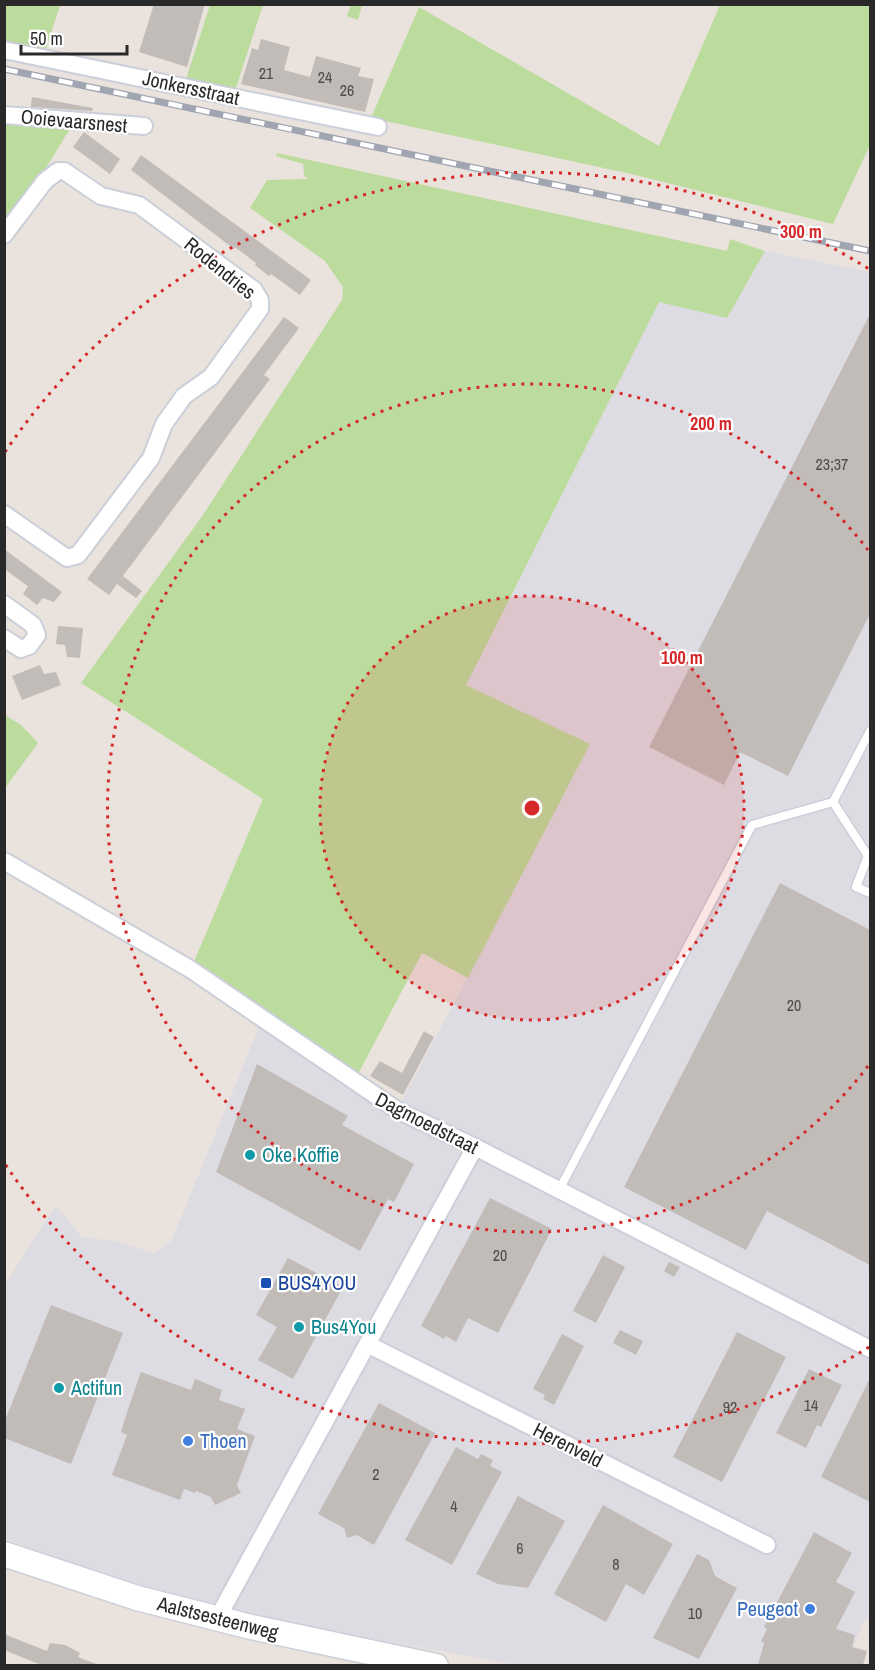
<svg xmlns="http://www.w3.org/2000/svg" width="875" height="1670" viewBox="0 0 875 1670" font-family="'Archivo Narrow',sans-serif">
<rect width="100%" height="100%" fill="#eae2dc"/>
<g fill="#dddce3">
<path d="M 765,251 L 870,272 L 870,1341 L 402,1101 L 590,744 L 466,685 L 659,301 L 727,318 Z"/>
<path d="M 261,1022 L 535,1184 L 870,1357 L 870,1622 L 864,1619 L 847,1665 L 517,1665 L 249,1616 L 148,1591 L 5,1539 L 4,1286 L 56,1205 L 82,1237 L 114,1241 L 154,1253 L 172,1240 Z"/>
</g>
<g fill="#bcdc9d">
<path d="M 4,5 L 60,5 L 46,49 L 5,41 Z"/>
<path d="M 210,5 L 263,5 L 235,91 L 186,79 Z"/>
<path d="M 351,5 L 362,5 L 358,20 L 347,16 Z"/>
<path d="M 720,5 L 870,5 L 870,145 L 833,224 L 627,173 L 371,118 L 419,7 L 659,146 Z"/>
<path d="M 5,119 L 73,124 L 5,234 Z"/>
<path d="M 277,153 L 727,251 L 730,239 L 765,251 L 727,318 L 659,302 L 466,685 L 590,744 L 468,978 L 422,953 L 358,1074 L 193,964 L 263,799 L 81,683 L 203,515 L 342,300 L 343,287 L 325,261 L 250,208 L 267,180 L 308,179 L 304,175 L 303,164 L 276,156 Z"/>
<path d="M 5,715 L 21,725 L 38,743 L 5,788 Z"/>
</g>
<g fill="#c2bcb8">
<path d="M 154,4 L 205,4 L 187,67 L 139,52 Z"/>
<path d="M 261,39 L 290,47 L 284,70 L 310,77 L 316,56 L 361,68 L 358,76 L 374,79 L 365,112 L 241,84 L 252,48 L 258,50 Z"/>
<path d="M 32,97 L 93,108 L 92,111 L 31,107 Z"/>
<path d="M 84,132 L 120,159 L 110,174 L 73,147 Z"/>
<path d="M 141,155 L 311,280 L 300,295 L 271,274 L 269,276 L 255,265 L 256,263 L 235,247 L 234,249 L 131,170 Z"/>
<path d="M 870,314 L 870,614 L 788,776 L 740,752 L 724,785 L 649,747 Z"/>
<path d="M 284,317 L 299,328 L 264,375 L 270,379 L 123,576 L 142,591 L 136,598 L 117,584 L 109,595 L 87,579 Z"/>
<path d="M 4,549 L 62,592 L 54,602 L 43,598 L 37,605 L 23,594 L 28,586 L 4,569 Z"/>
<path d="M 58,626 L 83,628 L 80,658 L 67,657 L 65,645 L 56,644 Z"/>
<path d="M 40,665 L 44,674 L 56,672 L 61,685 L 22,700 L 12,676 Z"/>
<path d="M 780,883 L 870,930 L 870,1265 L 767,1211 L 746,1250 L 624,1187 Z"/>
<path d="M 424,1031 L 434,1037 L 403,1095 L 370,1076 L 380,1061 L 402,1073 Z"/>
<path d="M 257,1064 L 348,1116 L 342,1125 L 414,1164 L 394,1202 L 388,1199 L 360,1251 L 216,1172 Z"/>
<path d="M 490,1198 L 552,1229 L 498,1333 L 468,1318 L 456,1342 L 446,1336 L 444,1339 L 421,1326 Z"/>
<path d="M 603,1255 L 625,1267 L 596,1323 L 573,1311 Z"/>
<path d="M 288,1258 L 343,1287 L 293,1379 L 258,1360 L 277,1327 L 256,1315 Z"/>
<path d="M 669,1262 L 680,1267 L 674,1277 L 664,1271 Z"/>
<path d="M 51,1305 L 123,1333 L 71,1464 L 4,1438 L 4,1423 Z"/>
<path d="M 620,1330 L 643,1341 L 636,1355 L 613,1343 Z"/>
<path d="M 737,1332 L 786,1357 L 722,1482 L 673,1457 Z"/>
<path d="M 562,1334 L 584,1346 L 554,1405 L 543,1399 L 545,1395 L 533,1389 Z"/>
<path d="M 809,1369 L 842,1385 L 821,1427 L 817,1425 L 806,1448 L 776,1433 Z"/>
<path d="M 141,1372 L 191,1390 L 195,1379 L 222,1390 L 219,1400 L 245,1409 L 237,1429 L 255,1436 L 237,1485 L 241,1493 L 215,1505 L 211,1497 L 196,1491 L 195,1493 L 184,1489 L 180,1500 L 112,1475 L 127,1435 L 121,1432 L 127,1412 Z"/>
<path d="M 870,1378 L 870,1502 L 821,1477 Z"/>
<path d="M 379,1403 L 435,1433 L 374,1545 L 357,1535 L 347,1538 L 344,1528 L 318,1514 Z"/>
<path d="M 456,1447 L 478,1459 L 481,1454 L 493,1460 L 490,1466 L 502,1472 L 452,1565 L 405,1540 Z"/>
<path d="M 518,1496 L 565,1521 L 528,1588 L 498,1584 L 476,1574 Z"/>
<path d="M 603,1505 L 673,1544 L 644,1595 L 626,1584 L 606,1622 L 554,1594 Z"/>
<path d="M 814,1532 L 852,1553 L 836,1582 L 855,1592 L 836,1629 L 855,1635 L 852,1647 L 867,1651 L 863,1665 L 758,1665 L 764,1643 L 761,1641 L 767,1629 L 764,1627 Z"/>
<path d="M 697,1554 L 709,1560 L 715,1576 L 737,1588 L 699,1659 L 653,1638 Z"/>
<path d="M 4,1634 L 47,1651 L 50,1643 L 65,1645 L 80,1653 L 78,1657 L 99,1665 L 41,1665 L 4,1650 Z"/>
</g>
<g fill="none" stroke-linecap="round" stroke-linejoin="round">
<defs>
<g id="service">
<path d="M 870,731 L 833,802 L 868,856 L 856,887 L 870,893"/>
<path d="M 559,1190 L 752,825 L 833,802"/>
</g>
<g id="minor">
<path d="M 4,50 L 378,127"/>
<path d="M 4,115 L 144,126"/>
<path d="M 4,235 L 45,181 L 58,171 L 64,171 L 101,196 L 139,205 L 254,290 L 260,300 L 260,309 L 211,377 L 184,396 L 164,424 L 151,458 L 78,555 L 67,558 L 4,514"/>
<path d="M 4,604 L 33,625 L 37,635 L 29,646 L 21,649 L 4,638"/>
<path d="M 4,861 L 190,969 L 397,1110 L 475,1147 L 870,1349"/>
<path d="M 369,1345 L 767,1545"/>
<path d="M 217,1619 L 475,1147"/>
</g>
<path id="secondary" d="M 4,1554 L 137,1598 L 251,1627 L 436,1666"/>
</defs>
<use href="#service" stroke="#cacfd9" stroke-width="11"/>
<use href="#minor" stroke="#cacfd9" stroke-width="20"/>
<use href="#secondary" stroke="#cacfd9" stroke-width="27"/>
<use href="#service" stroke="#fff" stroke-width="8"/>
<use href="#minor" stroke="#fff" stroke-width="16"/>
<use href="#secondary" stroke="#fff" stroke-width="24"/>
<defs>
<path id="rail" d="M 4,69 L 870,251"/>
</defs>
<use href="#rail" stroke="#9fa5b1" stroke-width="7"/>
<use href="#rail" stroke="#fff" stroke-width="4.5" stroke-dasharray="14" stroke-linecap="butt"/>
</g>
<circle cx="532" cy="808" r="212" fill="#d62828" fill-opacity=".12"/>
<g fill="none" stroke="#d62828" stroke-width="3" stroke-dasharray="3 6">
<circle cx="532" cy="808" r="212"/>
<path d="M868 1066A424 424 0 1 1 868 550"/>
<path d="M869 1347A636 636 0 0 1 5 1164M5 452A636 636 0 0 1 869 269"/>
</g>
<g fill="#0f9aa8" stroke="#fff" stroke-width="2">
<circle cx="250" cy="1155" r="6"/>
<circle cx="299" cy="1327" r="6"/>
<circle cx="59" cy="1388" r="6"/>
</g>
<rect fill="#1a4fb4" stroke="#fff" stroke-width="2" x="260" y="1277" width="12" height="12" rx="3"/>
<g fill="#3f7fe0" stroke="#fff" stroke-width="2">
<circle cx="188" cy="1441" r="6"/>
<circle cx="810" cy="1609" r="6"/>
</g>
<g text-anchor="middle" stroke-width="4.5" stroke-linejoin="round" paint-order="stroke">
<g font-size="16" fill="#4f4e4d">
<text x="266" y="79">21</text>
<text x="325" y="83">24</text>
<text x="347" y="96">26</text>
<text x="832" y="470">23;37</text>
<text x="794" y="1011">20</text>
<text x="500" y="1261">20</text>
<text x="811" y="1411">14</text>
<text x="730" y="1413">92</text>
<text x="376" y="1480">2</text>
<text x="454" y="1512">4</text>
<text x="520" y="1554">6</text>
<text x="616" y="1570">8</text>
<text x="695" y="1619">10</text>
</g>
<g font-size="20" fill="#292929" stroke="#fff">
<text transform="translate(191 88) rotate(12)" y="7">Jonkersstraat</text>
<text transform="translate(74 121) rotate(5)" y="7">Ooievaarsnest</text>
<text transform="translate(220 268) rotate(39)" y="7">Rodendries</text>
<text transform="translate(427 1123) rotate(27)" y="7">Dagmoedstraat</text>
<text transform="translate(568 1445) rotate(27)" y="7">Herenveld</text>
<text transform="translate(218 1618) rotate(14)" y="7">Aalstsesteenweg</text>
</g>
<g font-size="20" fill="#0d838f" stroke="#fff" text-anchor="start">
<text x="262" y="1162">Oke Koffie</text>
<text x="311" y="1334">Bus4You</text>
<text x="71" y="1395">Actifun</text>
</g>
<g font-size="20" fill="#164399" stroke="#fff" text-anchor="start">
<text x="278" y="1290">BUS4YOU</text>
</g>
<g font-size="20" fill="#366cbe" stroke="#fff" text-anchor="start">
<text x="200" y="1448">Thoen</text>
<text x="798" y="1616" text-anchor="end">Peugeot</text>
</g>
</g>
<circle cx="532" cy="808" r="9" fill="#d62828" stroke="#fff" stroke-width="3"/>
<g font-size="18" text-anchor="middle" font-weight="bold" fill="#d62828" stroke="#fff" stroke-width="4.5" stroke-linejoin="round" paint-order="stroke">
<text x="801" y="238">300 m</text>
<text x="711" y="430">200 m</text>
<text x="682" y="664">100 m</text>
</g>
<rect width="875" height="1670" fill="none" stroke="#292929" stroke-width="12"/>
<path d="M21 45v9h106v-9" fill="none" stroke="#292929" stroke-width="3"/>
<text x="30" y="45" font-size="18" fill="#292929" stroke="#ffffff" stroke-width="4.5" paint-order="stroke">50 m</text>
</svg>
